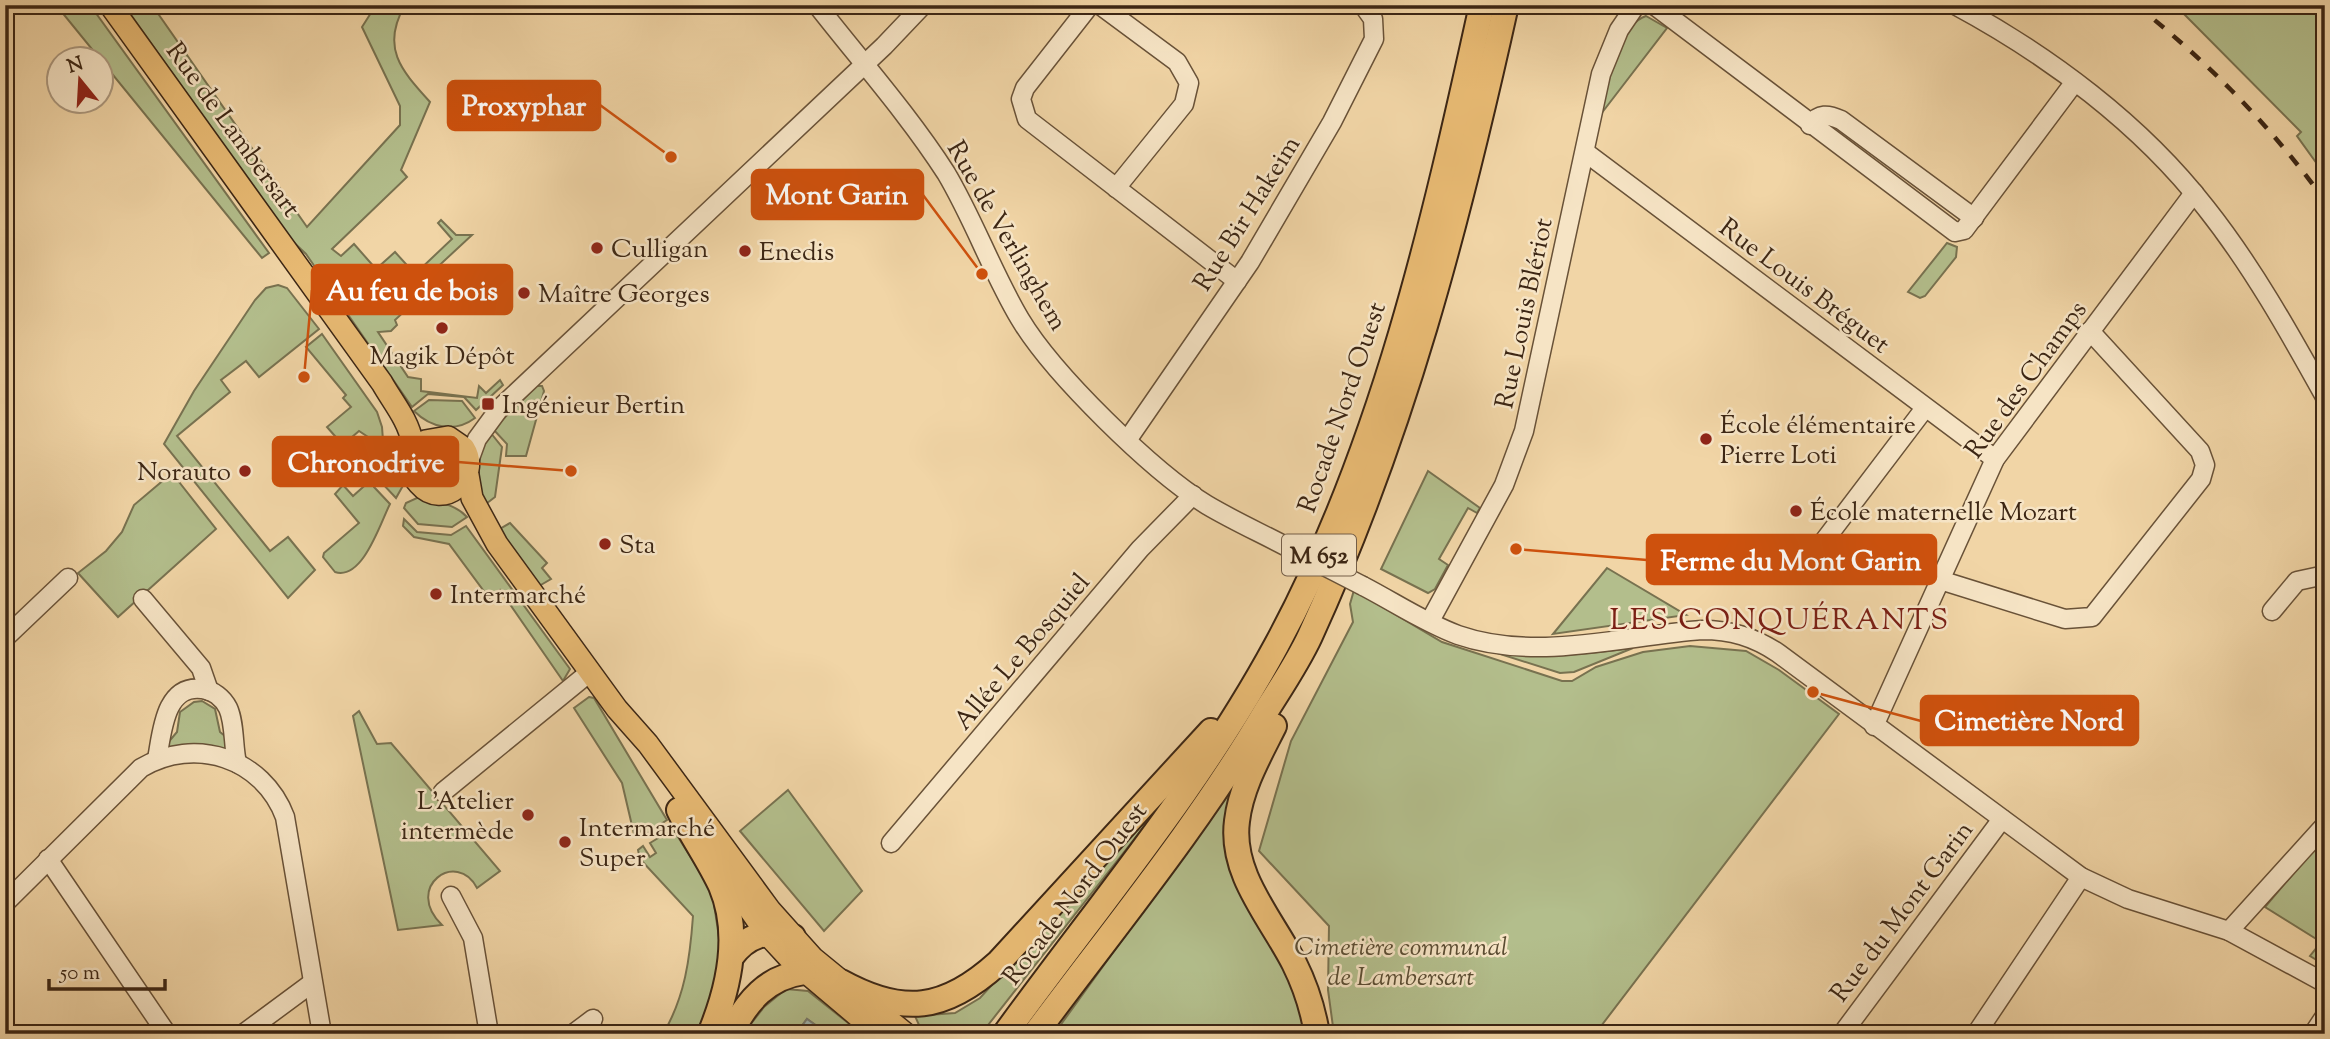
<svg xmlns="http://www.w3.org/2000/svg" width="2330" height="1039" viewBox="0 0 2330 1039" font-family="'Sorts Mill Goudy',serif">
<rect width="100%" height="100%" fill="#f1d5a6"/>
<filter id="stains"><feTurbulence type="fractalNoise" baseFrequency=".00286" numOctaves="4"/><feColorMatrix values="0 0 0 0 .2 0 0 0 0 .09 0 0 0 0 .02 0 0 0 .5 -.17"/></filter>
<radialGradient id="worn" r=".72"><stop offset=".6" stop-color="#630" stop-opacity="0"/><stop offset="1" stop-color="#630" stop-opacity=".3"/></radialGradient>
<g fill="#b3be8c" stroke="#787250" stroke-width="2">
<path d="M 56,5 L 90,5 L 269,253 L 262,258 Z"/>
<path d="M 124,5 L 152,5 L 307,227 L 400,125 L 400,106 L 362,27 L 376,5 L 405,5 C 380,48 402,71 430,102 L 401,170 L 407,177 L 332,249 L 341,256 L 354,244 L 376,269 L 395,252 L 415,274 L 452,239 L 438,223 L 441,220 L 456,235 L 472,235 L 431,273 L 437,281 L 395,320 L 397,325 L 391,331 L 378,332 L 408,377 L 421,379 L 421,391 L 477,398 L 479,386 L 486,393 L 500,380 L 503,385 L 476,410 L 464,397 L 428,394 L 412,407 L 306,254 L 288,237 Z"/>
<path d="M 2175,5 L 2325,5 L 2325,175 L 2297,136 L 2301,132 Z"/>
<path d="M 1646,16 L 1667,28 L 1601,114 C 1608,86 1616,26 1646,16 Z"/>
<path d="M 1947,243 L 1957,247 L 1956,257 L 1925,296 L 1920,298 L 1908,292 Z"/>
<path d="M 278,285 L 287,288 L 319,329 L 259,377 L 246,361 L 221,380 L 230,392 L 177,436 L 270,551 L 288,537 L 315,570 L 288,598 L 164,444 L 194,391 L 255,300 L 266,288 Z"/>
<path d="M 322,334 L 377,412 L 382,427 L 384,454 L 373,452 L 374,441 L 359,431 L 344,444 L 351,453 L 345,456 L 333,452 L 342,444 L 327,427 L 351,407 L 343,398 L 346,395 L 306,347 Z"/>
<path d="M 537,386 L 542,386 L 544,391 L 526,456 L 506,456 L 507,444 L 493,429 Z"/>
<path d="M 429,400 L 462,401 L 475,418 C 455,433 431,428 414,411 Z"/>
<path d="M 490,432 L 502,447 L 495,497 L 482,507 C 479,481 473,455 490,432 Z"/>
<path d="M 375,467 L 374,487 L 390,504 C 381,521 363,581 335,572 L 323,557 L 324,553 L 359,523 L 335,494 L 343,485 L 353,496 L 371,480 L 364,472 Z"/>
<path d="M 380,468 L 403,470 L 405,482 L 396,498 L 379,480 Z"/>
<path d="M 1428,471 L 1480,508 L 1477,513 L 1468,508 L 1439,559 L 1448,565 L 1435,589 L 1428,593 L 1381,569 Z"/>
<path d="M 172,473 L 216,529 L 118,617 L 78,573 L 106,551 L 122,532 L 134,505 Z"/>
<path d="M 419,497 C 438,504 453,502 467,517 L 452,527 L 418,524 L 404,508 L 406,503 Z"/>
<path d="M 404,519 L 417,532 L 451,535 L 466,526 L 570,669 L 563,681 L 500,590 L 489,598 L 449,544 L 414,537 L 403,526 Z"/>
<path d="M 510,523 L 547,563 L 542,568 L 551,579 L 539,586 L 498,530 Z"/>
<path d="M 1607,568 L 1686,615 L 1553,634 Z"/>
<path d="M 1354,590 L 1442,642 L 1562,681 L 1572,681 L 1596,667 L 1643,652 L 1690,646 L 1746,651 L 1779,670 L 1839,714 L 1595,1034 L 1334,1034 L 1328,990 L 1329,926 L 1259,851 L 1291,741 L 1353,622 L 1350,604 Z"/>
<path d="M 1633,648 L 1574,672 L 1560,673 L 1494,652 C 1541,659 1586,654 1633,648 Z"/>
<path d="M 589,697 L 594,698 L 667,820 L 644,835 L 641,831 L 634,834 L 622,783 L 574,708 Z"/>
<path d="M 202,701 L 215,709 L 220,732 L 226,737 L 226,751 L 167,749 L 166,745 L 177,732 L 180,712 L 194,702 Z"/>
<path d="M 359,711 L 377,744 L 391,743 L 500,871 L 477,888 C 457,849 403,887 442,925 L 398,930 L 353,716 Z"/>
<path d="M 1245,770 L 1230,820 L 1289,969 L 1308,1034 L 1054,1034 Z"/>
<path d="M 1187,772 L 981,1034 L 923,1034 L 915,1016 L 955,1013 L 980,998 Z"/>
<path d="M 788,790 L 862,891 L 824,931 L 740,831 Z"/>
<path d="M 673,829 L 712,891 L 722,957 L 717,984 L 698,1034 L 663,1034 C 685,997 690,958 693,916 L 640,859 L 638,850 L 643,846 L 650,857 L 656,853 L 650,843 Z"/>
<path d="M 2325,836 L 2325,965 L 2310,956 L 2321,942 L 2265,907 Z"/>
<path d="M 786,989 L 808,991 L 862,1034 L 828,1034 L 807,1019 L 796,1034 L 743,1034 L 764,1007 Z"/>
</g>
<path fill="#9fb6b2" stroke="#777c73" stroke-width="2" d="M 807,1019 L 828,1034 L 796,1034 Z"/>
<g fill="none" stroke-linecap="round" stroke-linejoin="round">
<defs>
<g id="minor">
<path d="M 817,5 C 860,60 908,114 946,173 C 974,220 992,272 1020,319 C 1053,374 1152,471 1207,505 C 1234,521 1263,534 1291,549"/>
<path d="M 1090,5 L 1025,88 L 1021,99 L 1027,119 L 1237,281"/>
<path d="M 1100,5 L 1177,62 L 1189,83 L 1184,104 L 1116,188"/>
<path d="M 1654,5 L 1955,232 L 1964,230 L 2074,83"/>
<path d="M 1955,5 C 2048,55 2141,124 2206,208 C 2252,266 2289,332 2325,397"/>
<path d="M 1810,125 C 1819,113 1828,114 1841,120 L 1974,218"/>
<path d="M 1585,152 L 1995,459"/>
<path d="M 1128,439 L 1250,262 L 1332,122 L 1374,39 L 1373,19 L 1363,5"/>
<path d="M 469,461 L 477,439 L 499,409 L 884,46 L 923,5"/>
<path d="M 1802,570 L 1925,408"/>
<path d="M 1940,580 L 2065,619 L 2092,617 L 2201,479 L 2205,465 L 2200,451 L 2090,331"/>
<path d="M 1363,586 C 1394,602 1425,623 1458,635 C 1536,662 1622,636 1702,630 C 1731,630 1754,637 1778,653 L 2081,877 L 2128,899 L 2229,931 L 2325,983"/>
<path d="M 143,599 L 201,668 L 209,691"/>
<path d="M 2272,611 L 2297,581 L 2325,575"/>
<path d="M 1430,621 L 1504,485 L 1524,431 L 1601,74 L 1619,30 L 1636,5"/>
<path d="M 5,638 L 68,578"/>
<path d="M 1874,726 L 1995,459 L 2194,193"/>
<path d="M 157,759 C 162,734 164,684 202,689 C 213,690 223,698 228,708 C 235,723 233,746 237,763"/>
<path d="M 443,792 L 590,672"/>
<path d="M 891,843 L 1140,549 L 1193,495"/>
<path d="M 48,859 L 167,1034"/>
<path d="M 451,896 L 473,938 L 489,1034"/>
<path d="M 5,903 L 141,768 C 195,736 263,758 285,817 L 322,1034"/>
<path d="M 2229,931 L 2325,825"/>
<path d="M 243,1034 L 312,983"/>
<path d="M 573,1034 L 593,1019"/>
<path d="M 1842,1034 L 2002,819"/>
<path d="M 1976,1034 L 2081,877"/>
<path d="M 2313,1034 L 2325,1016"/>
</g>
<g id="major">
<path d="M 110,5 L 382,383 C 392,401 409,421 412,442 C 414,457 408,472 419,484 C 443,512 482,477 464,448 L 448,437 L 425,441 L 412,459"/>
<path d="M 468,475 L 472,498 L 497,544 L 617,709 L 648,744 L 770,910 L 813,958 L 906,1034"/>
<path d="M 719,866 L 766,933 L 790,959 L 879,1034"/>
</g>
<g id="highway">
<path d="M 1274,726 C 1259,756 1241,787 1237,821 C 1230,874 1271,918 1294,963 C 1305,985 1313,1009 1317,1034"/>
<path d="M 679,810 C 691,835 709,860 721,886 C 741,933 729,988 710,1034"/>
<path d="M 731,957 C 747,935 767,929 793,937"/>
<path d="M 841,982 C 903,1016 945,1011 998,963 L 1211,731"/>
<path d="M 730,1034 C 747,1001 767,977 804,972"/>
<path d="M 1005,1034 C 1098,906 1200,786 1276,646 C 1383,449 1434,223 1482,5"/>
<path d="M 1035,1034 C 1114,928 1199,825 1266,711 C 1281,687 1298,662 1310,636 C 1404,430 1457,226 1506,5"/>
</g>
</defs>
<use href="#minor" stroke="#695238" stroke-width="21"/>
<use href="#major" stroke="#3c2614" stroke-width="24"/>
<use href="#highway" stroke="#3c2614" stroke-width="28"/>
<use href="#minor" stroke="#f6e4c5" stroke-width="18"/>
<use href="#major" stroke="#e8ba73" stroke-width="21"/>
<use href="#highway" stroke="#e8ba73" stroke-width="24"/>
<path stroke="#3c2614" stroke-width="4.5" stroke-dasharray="12 12" stroke-linecap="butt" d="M 2136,5 C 2208,62 2271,126 2325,201"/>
<defs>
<path id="minor-bridge" d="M 1291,549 L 1363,586"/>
</defs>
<use href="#minor-bridge" stroke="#695238" stroke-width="21" stroke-linecap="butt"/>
<use href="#minor-bridge" stroke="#f6e4c5" stroke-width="18"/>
</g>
<g fill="#8f2418" stroke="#f6e4c5" stroke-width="2.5">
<circle cx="597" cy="248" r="7"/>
<circle cx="745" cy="251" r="7"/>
<circle cx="524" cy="293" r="7"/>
<circle cx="442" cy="328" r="7"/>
<rect x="481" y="397" width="14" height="14" rx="3.5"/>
<circle cx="1706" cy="439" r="7"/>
<circle cx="245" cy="471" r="7"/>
<circle cx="1796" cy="511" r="7"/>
<circle cx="605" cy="544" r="7"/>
<circle cx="436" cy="594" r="7"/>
<circle cx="528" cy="815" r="7"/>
<circle cx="565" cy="842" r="7"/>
</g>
<g text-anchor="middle" stroke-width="5" stroke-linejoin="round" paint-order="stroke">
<rect fill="#f6e4c5" stroke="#745f49" stroke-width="2" x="1282" y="534.5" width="74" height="41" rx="5"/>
<g font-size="24" font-weight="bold" fill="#3c2614">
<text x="1319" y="563">M 652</text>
</g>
<g font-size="26" fill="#3c2614" stroke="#f6e4c5">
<text transform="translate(234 129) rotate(54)" y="9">Rue de Lambersart</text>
<text transform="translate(1246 213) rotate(-58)" y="9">Rue Bir Hakeim</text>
<text transform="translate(1008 235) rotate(60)" y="9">Rue de Verlinghem</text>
<text transform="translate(1805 285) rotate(37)" y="9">Rue Louis Bréguet</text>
<text transform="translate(1523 313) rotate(-78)" y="9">Rue Louis Blériot</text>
<text transform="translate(2025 379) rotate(-54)" y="9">Rue des Champs</text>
<text transform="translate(1341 407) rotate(-71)" y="9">Rocade Nord Ouest</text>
<text transform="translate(1021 651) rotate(-50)" y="9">Allée Le Bosquiel</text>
<text transform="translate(1074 893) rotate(-53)" y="9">Rocade Nord Ouest</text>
<text transform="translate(1901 911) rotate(-53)" y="9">Rue du Mont Garin</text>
</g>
<g font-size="26" fill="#3c2614" stroke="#f6e4c5" text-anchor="start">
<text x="611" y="257">Culligan</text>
<text x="759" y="260">Enedis</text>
<text x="538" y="302">Maître Georges</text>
<text x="442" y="364" text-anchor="middle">Magik Dépôt</text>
<text x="502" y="413">Ingénieur Bertin</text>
<text x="1720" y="433">École élémentaire<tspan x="1720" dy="30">Pierre Loti</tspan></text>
<text x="231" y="480" text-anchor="end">Norauto</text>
<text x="1810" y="520">École maternelle Mozart</text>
<text x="619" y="553">Sta</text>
<text x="450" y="603">Intermarché</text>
<text x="514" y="809" text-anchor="end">L'Atelier<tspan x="514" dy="30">intermède</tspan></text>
<text x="579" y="836">Intermarché<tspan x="579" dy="30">Super</tspan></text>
</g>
<g font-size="26" font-style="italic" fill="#5a4c32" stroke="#f6e4c5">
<text x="1401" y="955">Cimetière communal<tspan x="1401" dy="30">de Lambersart</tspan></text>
</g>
<g font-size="30" letter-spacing="2" fill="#7a1f14" stroke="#f6e4c5">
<text x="1780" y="629">LES CONQUÉRANTS</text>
</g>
</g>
<path fill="none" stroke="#ce510d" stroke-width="2.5" d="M671 157L600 105M982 274L923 195M304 377L312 290M571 471L458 462M1516 549L1647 560M1813 692L1921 721"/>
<g fill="#ce510d" stroke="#f6e4c5" stroke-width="2.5">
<circle cx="671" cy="157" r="7"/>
<circle cx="982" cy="274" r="7"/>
<circle cx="304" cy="377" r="7"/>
<circle cx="571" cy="471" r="7"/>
<circle cx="1516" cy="549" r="7"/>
<circle cx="1813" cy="692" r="7"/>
</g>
<g fill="#ce510d" stroke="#ce510d" stroke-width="2.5">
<rect x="448" y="81" width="152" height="49" rx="7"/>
<rect x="752" y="170" width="171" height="49" rx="7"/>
<rect x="312" y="265" width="200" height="49" rx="7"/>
<rect x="273" y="437" width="185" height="49" rx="7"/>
<rect x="1647" y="535" width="289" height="49" rx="7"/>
<rect x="1921" y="696" width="217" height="49" rx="7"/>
</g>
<g font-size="28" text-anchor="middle" font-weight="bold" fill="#fff">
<text x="524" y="115">Proxyphar</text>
<text x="837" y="204">Mont Garin</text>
<text x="412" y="300">Au feu de bois</text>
<text x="366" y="472">Chronodrive</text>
<text x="1791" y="570">Ferme du Mont Garin</text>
<text x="2029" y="730">Cimetière Nord</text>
</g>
<rect width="2330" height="1039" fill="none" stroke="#f1d5a6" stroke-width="28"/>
<rect x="7" y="7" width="2316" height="1025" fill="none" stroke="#3c2614" stroke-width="3.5"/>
<rect x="14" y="14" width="2302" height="1011" fill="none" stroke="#3c2614" stroke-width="2"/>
<g transform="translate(80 80) rotate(342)"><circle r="33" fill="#f6e4c5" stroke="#ac987e" stroke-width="2"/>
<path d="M0-5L12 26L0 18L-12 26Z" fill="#8f2418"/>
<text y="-10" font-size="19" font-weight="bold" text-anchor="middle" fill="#3c2614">N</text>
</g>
<path d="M49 979v10h116v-10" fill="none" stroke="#3c2614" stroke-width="3.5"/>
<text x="60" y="979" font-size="21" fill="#3c2614" stroke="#f6e4c5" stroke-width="5" paint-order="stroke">50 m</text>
<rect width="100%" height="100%" filter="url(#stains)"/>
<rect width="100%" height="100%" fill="url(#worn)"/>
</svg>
